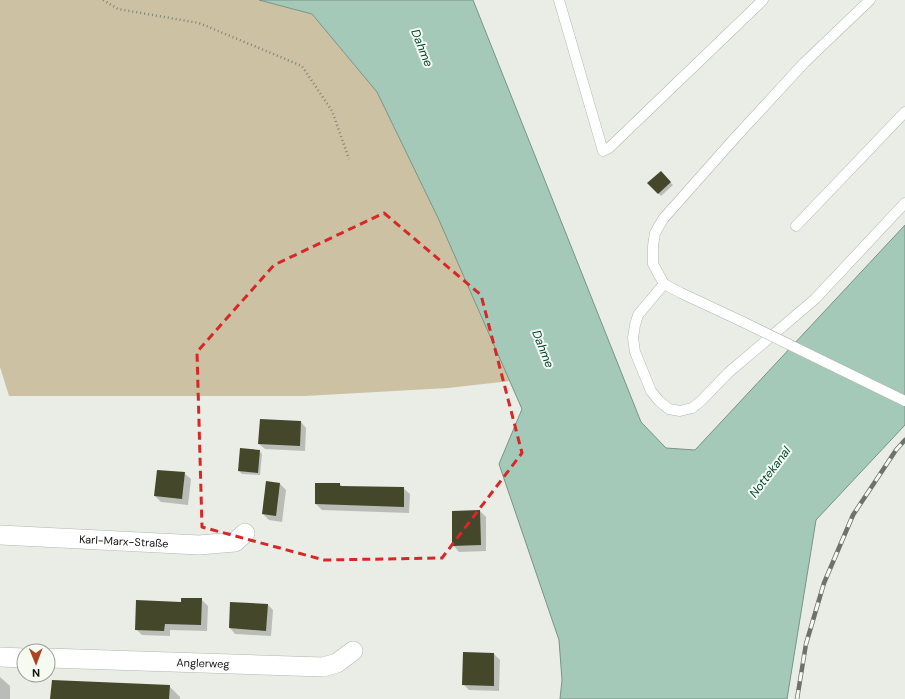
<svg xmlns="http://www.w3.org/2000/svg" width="905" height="699" viewBox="0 0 905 699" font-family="'DM Sans',sans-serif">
<rect width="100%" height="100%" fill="#e9ede5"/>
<path fill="#ccc2a3" d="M 0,0 L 259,0 L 312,14 L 377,92 L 439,220 L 510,381 L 448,388 L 305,396 L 9,396 L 0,367 Z"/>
<path fill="#a5c9b9" stroke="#799387" d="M 259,0 L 473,0 L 641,422 L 666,448 L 695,450 L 905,225 L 905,425 L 816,520 L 787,699 L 560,699 L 562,680 L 559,640 L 499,464 L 522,409 L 439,220 L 377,92 L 312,14 Z"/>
<g fill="#0003">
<path d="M 660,172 L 673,185 L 661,196 L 649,183 Z"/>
<path d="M 301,422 L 306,428 L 305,451 L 265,449 L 259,444 Z"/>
<path d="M 241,449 L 259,451 L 262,454 L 260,475 L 242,474 L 239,471 Z"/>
<path d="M 184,473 L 191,479 L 188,505 L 161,502 L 155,496 Z"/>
<path d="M 280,484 L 286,490 L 282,522 L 269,520 L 263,514 Z"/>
<path d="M 340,484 L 343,487 L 403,488 L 410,494 L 409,513 L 322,510 L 316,504 Z"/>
<path d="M 480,511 L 486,517 L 486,551 L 459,552 L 453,545 Z"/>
<path d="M 201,599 L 208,606 L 207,631 L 170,630 L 170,636 L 142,635 L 136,629 L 182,603 Z"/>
<path d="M 231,603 L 268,605 L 273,610 L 271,636 L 235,634 L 230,628 Z"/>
<path d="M 494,654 L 500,660 L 499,691 L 469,690 L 463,684 Z"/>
<path d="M 0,677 L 10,686 L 10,699 L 0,699 Z"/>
<path d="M 169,686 L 180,697 L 180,699 L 51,699 Z"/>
</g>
<g fill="#45472b">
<path d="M 661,171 L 671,182 L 658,194 L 647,183 Z"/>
<path d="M 260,419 L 301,421 L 300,446 L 258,444 Z"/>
<path d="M 240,448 L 260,450 L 258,473 L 238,471 Z"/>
<path d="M 157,470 L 185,472 L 182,499 L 154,496 Z"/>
<path d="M 266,481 L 280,483 L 276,516 L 262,514 Z"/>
<path d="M 315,483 L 340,483 L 340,486 L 404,487 L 404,507 L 315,504 Z"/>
<path d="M 480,510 L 481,545 L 452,546 L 452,511 Z"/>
<path d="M 181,598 L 202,598 L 201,625 L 165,624 L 164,631 L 135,630 L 136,600 L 181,602 Z"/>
<path d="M 230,602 L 268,604 L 266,631 L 229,628 Z"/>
<path d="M 463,652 L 494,653 L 494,686 L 462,685 Z"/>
<path d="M 52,680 L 170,685 L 169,699 L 50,699 Z"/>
</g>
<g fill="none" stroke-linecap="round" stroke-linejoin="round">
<defs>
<g id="service">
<path d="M 559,0 L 603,151 L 609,148 L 763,0"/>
<path d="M 796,226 L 905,112"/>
<path d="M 664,284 L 638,315 L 635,325 L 633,338 L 635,352 L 651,391 L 659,401 L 669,409 L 680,411 L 692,408 L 701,401 L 728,373 L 815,299 L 905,203"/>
<path d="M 741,321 L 681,293 L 664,284 L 653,264 L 653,246 L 655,233 L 663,219 L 734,139 L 804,63 L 870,0"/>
</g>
<g id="minor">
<path id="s1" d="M 0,535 L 199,545 L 235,542 L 245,533"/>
<path d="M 0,657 L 24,658"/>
<path id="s2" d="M 48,658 L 323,667 L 337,663 L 353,651"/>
</g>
</defs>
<use href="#service" stroke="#b2b7af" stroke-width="11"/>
<use href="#minor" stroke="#b2b7af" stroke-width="20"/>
<path stroke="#7f827c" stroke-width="2.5" stroke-dasharray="1 3" stroke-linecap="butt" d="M 103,0 L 118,9 L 199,23 L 302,66 L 332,111 L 349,159"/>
<use href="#service" stroke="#fff" stroke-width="10"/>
<use href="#minor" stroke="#fff" stroke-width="19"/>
<defs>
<path id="rail" d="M 797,699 L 806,644 L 824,583 L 853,515 L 896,450 L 905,440"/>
</defs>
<use href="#rail" stroke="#6f716c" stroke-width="4.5"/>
<use href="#rail" stroke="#f6fbf2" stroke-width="3" stroke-dasharray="9" stroke-linecap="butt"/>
<defs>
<path id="service-bridge" d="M 741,321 L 905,401"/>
</defs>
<use href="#service-bridge" stroke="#b2b7af" stroke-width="11" stroke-linecap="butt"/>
<use href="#service-bridge" stroke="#fff" stroke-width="10"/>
</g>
<path fill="none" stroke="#d62828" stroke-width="3" stroke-dasharray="8 5" stroke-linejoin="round" d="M 384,213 L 481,295 L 522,453 L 442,558 L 324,560 L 202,527 L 197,352 L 274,265 Z"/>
<g text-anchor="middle" stroke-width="4" stroke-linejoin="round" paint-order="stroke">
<g font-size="11" fill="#131411" stroke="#f6fbf2">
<text dy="4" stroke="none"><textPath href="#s1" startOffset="124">Karl-Marx-Straße</textPath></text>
<text dy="4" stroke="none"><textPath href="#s2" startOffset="155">Anglerweg</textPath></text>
</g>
<g font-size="12" font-style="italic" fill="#004833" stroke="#f6fbf2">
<text transform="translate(422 48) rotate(68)" y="4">Dahme</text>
<text transform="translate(543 349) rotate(68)" y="4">Dahme</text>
<text transform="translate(770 472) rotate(-53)" y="4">Nottekanal</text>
</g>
</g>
<g transform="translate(36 663) rotate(179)"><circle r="19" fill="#f6fbf2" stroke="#9b9f98"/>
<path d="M0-3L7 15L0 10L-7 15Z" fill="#ac4423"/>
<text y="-6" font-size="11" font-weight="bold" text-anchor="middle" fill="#131411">N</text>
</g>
</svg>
